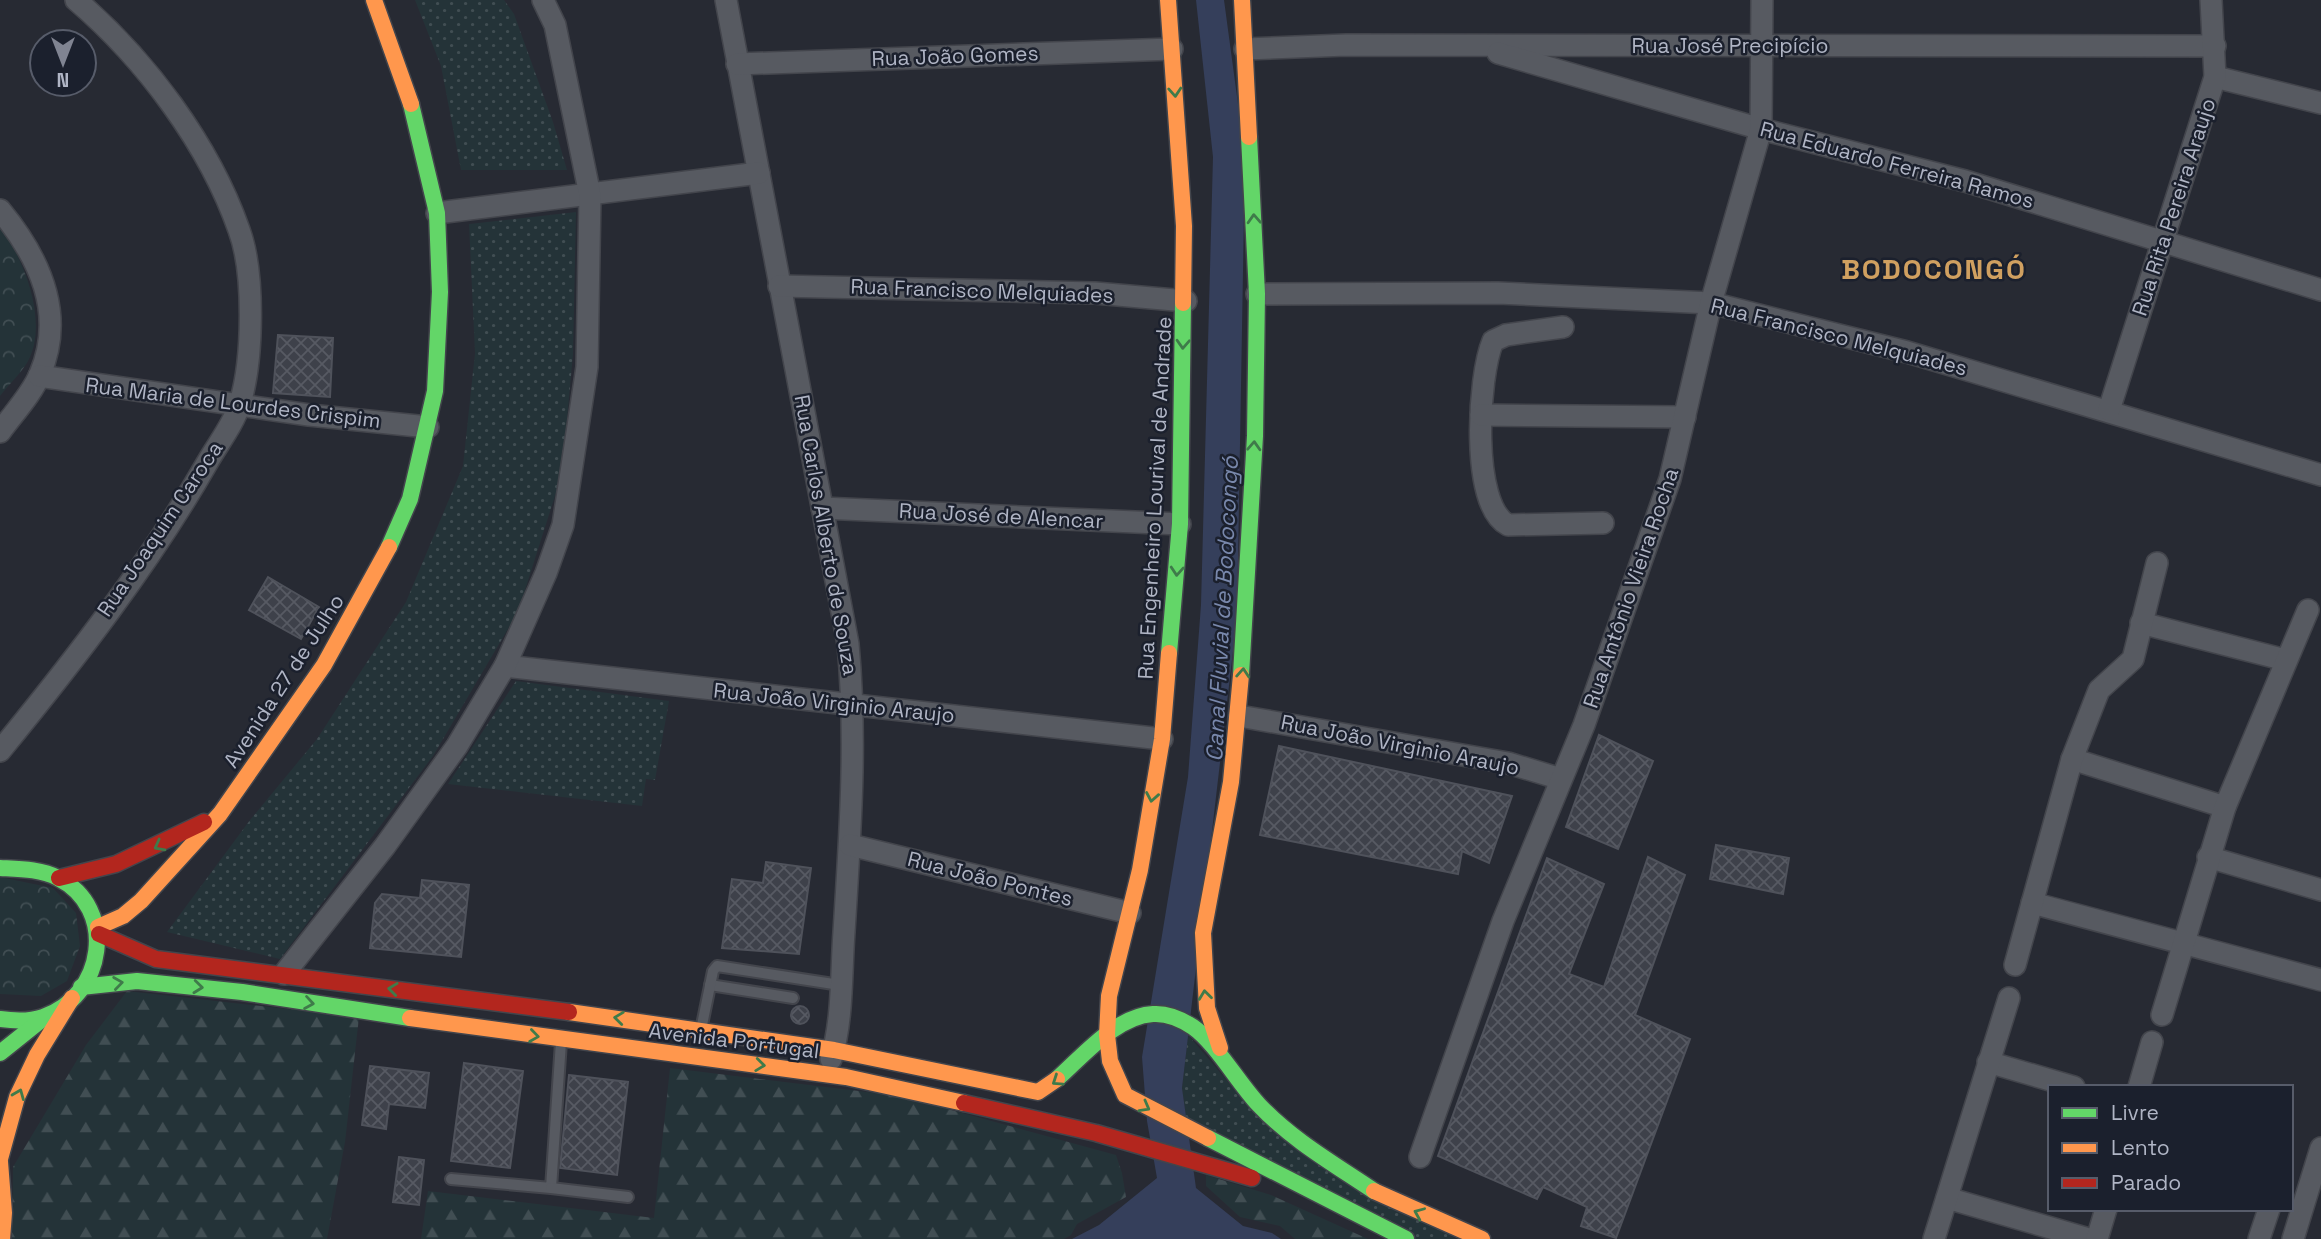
<svg xmlns="http://www.w3.org/2000/svg" width="2321" height="1239" viewBox="0 0 2321 1239" font-family="'Space Grotesk',sans-serif">
<defs>
<pattern id="grass-dots" width="8" height="8" patternUnits="userSpaceOnUse" patternTransform="scale(1.75)"><rect width="8" height="8" fill="#243338"/><path d="M2 2h.1M6 6h.1" fill="none" stroke="#414e53" stroke-width="1.8" stroke-linecap="round"/></pattern>
<pattern id="forest-firs" width="22" height="20" patternUnits="userSpaceOnUse" patternTransform="scale(1.75)"><rect width="22" height="20" fill="#243338"/><path d="M5 1l3.5 6h-7zM16 11l3.5 6h-7z" fill="#414e53"/></pattern>
<pattern id="park-crowns" width="20" height="18" patternUnits="userSpaceOnUse" patternTransform="scale(1.75)"><rect width="20" height="18" fill="#243338"/><path d="M2 6a3 3 0 1 1 6 0M12 15a3 3 0 1 1 6 0" fill="none" stroke="#414e53"/></pattern>
<pattern id="building-cross-hatch" width="8" height="8" patternUnits="userSpaceOnUse" patternTransform="scale(1.75)"><rect width="8" height="8" fill="#3e414a"/><path d="M0 0l8 8M0 8l8-8" fill="none" stroke="#575a63"/></pattern>
</defs>
<rect width="100%" height="100%" fill="#272a33"/>
<g fill="url(#grass-dots)">
<path d="M 415,0 L 504,0 L 514,14 L 553,122 L 567,170 L 461,170 L 441,66 Z"/>
<path d="M 576,212 L 573,354 L 562,474 L 518,612 L 433,756 L 280,959 L 167,932 L 250,820 L 317,739 L 406,602 L 463,466 L 475,353 L 469,224 Z"/>
<path d="M 516,681 L 669,701 L 655,780 L 646,779 L 642,806 L 448,784 Z"/>
<path d="M 1188,1035 L 1235,1090 L 1456,1239 L 1416,1239 L 1186,1118 L 1182,1088 Z"/>
</g>
<g fill="url(#forest-firs)">
<path d="M 127,991 L 359,1017 L 345,1142 L 327,1239 L 12,1239 L 13,1167 L 86,1045 Z"/>
<path d="M 670,1068 L 900,1096 L 1116,1155 L 1122,1173 L 1126,1197 L 1077,1224 L 1071,1235 L 1064,1239 L 421,1239 L 428,1191 L 654,1218 Z"/>
<path d="M 1206,1175 L 1271,1195 L 1368,1239 L 1295,1239 L 1280,1226 L 1240,1217 L 1206,1186 Z"/>
</g>
<g fill="url(#park-crowns)">
<path d="M 0,227 C 24,258 47,319 30,357 C 24,371 9,384 0,396 Z"/>
<path d="M 0,877 L 53,888 L 76,913 L 80,946 L 67,981 L 41,996 L 0,994 Z"/>
</g>
<path fill="#353f5b" d="M 1196,0 L 1224,0 L 1245,156 L 1237,617 L 1182,1088 L 1196,1188 L 1243,1226 L 1272,1233 L 1281,1239 L 1072,1239 L 1099,1225 L 1157,1178 L 1147,1121 L 1142,1057 L 1188,777 L 1201,605 L 1213,157 Z"/>
<g fill="url(#building-cross-hatch)" stroke="#4f525b" stroke-width="2">
<path d="M 278,335 L 333,338 L 330,397 L 273,393 Z"/>
<path d="M 268,577 L 319,607 L 301,639 L 249,610 Z"/>
<path d="M 1599,735 L 1653,761 L 1618,849 L 1566,827 Z"/>
<path d="M 1279,746 L 1512,796 L 1489,863 L 1462,851 L 1458,874 L 1260,835 Z"/>
<path d="M 1716,845 L 1789,858 L 1783,894 L 1710,879 Z"/>
<path d="M 1648,857 L 1685,875 L 1635,1015 L 1690,1039 L 1616,1238 L 1581,1226 L 1587,1207 L 1543,1187 L 1537,1199 L 1438,1156 L 1547,858 L 1604,884 L 1569,974 L 1604,987 Z"/>
<path d="M 766,862 L 811,868 L 799,954 L 722,948 L 732,879 L 763,883 Z"/>
<path d="M 422,880 L 469,885 L 461,957 L 370,948 L 375,903 L 382,894 L 420,898 Z"/>
<circle cx="800" cy="1015" r="9"/>
<path d="M 464,1063 L 523,1071 L 510,1168 L 451,1161 Z"/>
<path d="M 370,1066 L 429,1073 L 425,1108 L 389,1104 L 386,1129 L 362,1125 Z"/>
<path d="M 569,1075 L 628,1082 L 617,1175 L 560,1168 Z"/>
<path d="M 399,1157 L 424,1160 L 419,1205 L 393,1202 Z"/>
</g>
<g fill="none" stroke-linecap="round" stroke-linejoin="round">
<defs>
<g id="lane">
<path d="M 710,985 L 793,998"/>
<path d="M 702,1025 L 713,971 L 717,966 L 840,985"/>
<path d="M 451,1179 L 551,1188 L 561,1042"/>
<path d="M 551,1188 L 628,1197"/>
</g>
<g id="street">
<path d="M 726,0 L 848,644 C 857,740 850,836 844,932 C 841,973 843,1020 831,1059"/>
<path d="M 1245,49 L 1346,45 L 2215,46"/>
<path d="M 1498,53 L 1761,129 L 1965,181 L 2321,290"/>
<path d="M 737,64 L 1172,49"/>
<path d="M 2215,77 L 2321,103"/>
<path d="M 0,210 C 39,257 66,313 40,374 C 32,394 13,414 0,432"/>
<path d="M 437,213 L 759,173"/>
<path d="M 779,286 L 1095,293 L 1186,301"/>
<path d="M 1257,294 L 1498,293 L 1711,303 L 1907,352 L 2321,475"/>
<path d="M 1563,327 L 1506,335 L 1493,341 C 1478,376 1470,505 1508,525 L 1603,523"/>
<path d="M 39,376 L 309,415 L 428,427"/>
<path d="M 2109,410 L 2215,77 L 2211,0"/>
<path d="M 1481,415 L 1685,417"/>
<path d="M 822,508 L 1180,524"/>
<path d="M 2141,623 L 2286,660"/>
<path d="M 505,666 L 1162,739"/>
<path d="M 1239,716 L 1508,763 L 1561,779"/>
<path d="M 0,751 C 73,662 150,563 207,463 C 217,445 234,424 240,403 C 253,360 255,273 239,230 C 209,144 145,59 76,0"/>
<path d="M 2072,759 L 2225,807"/>
<path d="M 850,845 L 1130,913"/>
<path d="M 2208,857 L 2321,890"/>
<path d="M 2032,903 L 2321,980"/>
<path d="M 2015,965 L 2072,759 L 2099,690 L 2133,659 L 2157,563"/>
<path d="M 284,974 L 385,846 L 457,746 L 505,666 L 546,573 L 563,525 L 587,367 L 590,195 L 555,25 L 543,0"/>
<path d="M 2162,1015 L 2225,807 L 2308,610"/>
<path d="M 1988,1062 L 2074,1087"/>
<path d="M 2139,1087 L 2152,1042"/>
<path d="M 1420,1157 L 1503,921 L 1584,725 L 1670,479 L 1711,303 L 1761,129 L 1762,0"/>
<path d="M 1947,1198 L 2089,1239"/>
<path d="M 1934,1239 L 2009,998"/>
<path d="M 2097,1239 L 2106,1209"/>
<path d="M 2259,1239 L 2269,1209"/>
<path d="M 2293,1239 L 2321,1148"/>
</g>
<g id="fast">
<path d="M 389,547 L 410,499 L 435,391 L 440,292 L 437,213 L 411,104"/>
<path d="M 1169,653 L 1180,524 L 1183,303"/>
<path d="M 1241,675 L 1255,436 L 1257,294 L 1249,137"/>
<path d="M 0,868 C 19,869 41,869 58,878 C 118,908 105,996 43,1017 C 29,1022 14,1021 0,1019"/>
<path d="M 81,987 L 137,981 L 242,992 L 410,1018"/>
<path d="M 0,1053 L 45,1017"/>
<path d="M 1057,1079 C 1083,1056 1116,1016 1153,1014 C 1168,1013 1181,1019 1193,1027 C 1215,1042 1239,1084 1259,1105 C 1292,1140 1334,1164 1374,1191"/>
<path d="M 1208,1138 L 1406,1239"/>
</g>
<g id="slow">
<path d="M 374,0 L 411,104"/>
<path d="M 1168,0 L 1184,226 L 1183,303"/>
<path d="M 1242,0 L 1249,137"/>
<path d="M 1169,653 L 1162,739 L 1140,870 L 1109,996 L 1107,1035 L 1110,1061 L 1125,1095 L 1208,1138"/>
<path d="M 98,927 L 123,916 L 141,901 L 220,814 L 324,665 L 389,547"/>
<path d="M 569,1012 L 834,1050 L 1038,1092 L 1057,1079"/>
<path d="M 410,1018 L 846,1077 L 964,1103"/>
<path d="M 1220,1048 L 1207,1008 L 1203,933 L 1231,782 L 1241,675"/>
<path d="M 0,1159 L 17,1097 L 37,1055 L 72,998"/>
<path d="M 0,1162 L 4,1213 L 2,1239"/>
<path d="M 1374,1191 L 1482,1239"/>
</g>
<g id="jam">
<path d="M 59,878 L 116,864 L 204,822"/>
<path d="M 99,934 L 156,959 L 569,1012"/>
<path d="M 964,1103 L 1096,1133 L 1252,1178"/>
</g>
</defs>
<use href="#lane" stroke="#43454c" stroke-width="14"/>
<use href="#street" stroke="#43454c" stroke-width="24"/>
<use href="#fast" stroke="#43454c" stroke-width="19"/>
<use href="#slow" stroke="#43454c" stroke-width="19"/>
<use href="#jam" stroke="#43454c" stroke-width="19"/>
<use href="#lane" stroke="#575a61" stroke-width="10"/>
<use href="#street" stroke="#575a61" stroke-width="21"/>
<use href="#fast" stroke="#63d668" stroke-width="16"/>
<use href="#slow" stroke="#ff974d" stroke-width="16"/>
<use href="#jam" stroke="#b3261e" stroke-width="16"/>
</g>
<defs><path id="oneway-chevron" d="M-2-3.5L2.5 0L-2 3.5" fill="none" stroke-width="1.6" stroke-linecap="round" stroke-linejoin="round" transform="scale(1.75)"/></defs>
<g stroke="#3f7b4a">
<use href="#oneway-chevron" transform="translate(1175 92) rotate(86)"/>
<use href="#oneway-chevron" transform="translate(1254 219) rotate(-93)"/>
<use href="#oneway-chevron" transform="translate(1183 344) rotate(93)"/>
<use href="#oneway-chevron" transform="translate(1254 446) rotate(-87)"/>
<use href="#oneway-chevron" transform="translate(1177 571) rotate(94)"/>
<use href="#oneway-chevron" transform="translate(1243 673) rotate(-86)"/>
<use href="#oneway-chevron" transform="translate(1152 797) rotate(100)"/>
<use href="#oneway-chevron" transform="translate(159 846) rotate(152)"/>
<use href="#oneway-chevron" transform="translate(118 983) rotate(-8)"/>
<use href="#oneway-chevron" transform="translate(198 987) rotate(6)"/>
<use href="#oneway-chevron" transform="translate(393 989) rotate(-173)"/>
<use href="#oneway-chevron" transform="translate(1205 995) rotate(-97)"/>
<use href="#oneway-chevron" transform="translate(309 1003) rotate(9)"/>
<use href="#oneway-chevron" transform="translate(619 1018) rotate(-173)"/>
<use href="#oneway-chevron" transform="translate(534 1036) rotate(8)"/>
<use href="#oneway-chevron" transform="translate(760 1065) rotate(7)"/>
<use href="#oneway-chevron" transform="translate(1057 1081) rotate(146)"/>
<use href="#oneway-chevron" transform="translate(19 1094) rotate(-68)"/>
<use href="#oneway-chevron" transform="translate(1145 1107) rotate(29)"/>
<use href="#oneway-chevron" transform="translate(1419 1213) rotate(-157)"/>
</g>
<g text-anchor="middle" stroke-width="5" stroke-linejoin="round" paint-order="stroke">
<g font-size="21" fill="#b0b5c5" stroke="#1b202d">
<text x="1730" y="53">Rua José Precipício</text>
<text transform="translate(955 56) rotate(-2)" y="7">Rua João Gomes</text>
<text transform="translate(1897 165) rotate(15)" y="7">Rua Eduardo Ferreira Ramos</text>
<text transform="translate(2174 207) rotate(-72)" y="7">Rua Rita Pereira Araujo</text>
<text transform="translate(982 291) rotate(2)" y="7">Rua Francisco Melquiades</text>
<text transform="translate(1839 337) rotate(14)" y="7">Rua Francisco Melquiades</text>
<text transform="translate(233 403) rotate(7)" y="7">Rua Maria de Lourdes Crispim</text>
<text transform="translate(1155 498) rotate(-87)" y="7">Rua Engenheiro Lourival de Andrade</text>
<text transform="translate(1001 516) rotate(3)" y="7">Rua José de Alencar</text>
<text transform="translate(160 529) rotate(-56)" y="7">Rua Joaquim Caroca</text>
<text transform="translate(826 535) rotate(80)" y="7">Rua Carlos Alberto de Souza</text>
<text transform="translate(1631 588) rotate(-71)" y="7">Rua Antônio Vieira Rocha</text>
<text transform="translate(284 681) rotate(-57)" y="7">Avenida 27 de Julho</text>
<text transform="translate(834 703) rotate(6)" y="7">Rua João Virginio Araujo</text>
<text transform="translate(1400 745) rotate(11)" y="7">Rua João Virginio Araujo</text>
<text transform="translate(990 879) rotate(14)" y="7">Rua João Pontes</text>
<text transform="translate(734 1041) rotate(7)" y="7">Avenida Portugal</text>
</g>
<g font-size="23" font-style="italic" fill="#7988ac" stroke="#1b202d">
<text transform="translate(1222 609) rotate(-87)" y="8">Canal Fluvial de Bodocongó</text>
</g>
<g font-size="28" font-weight="bold" letter-spacing="2" fill="#d0a060" stroke="#1b202d">
<text x="1934" y="279">BODOCONGÓ</text>
</g>
</g>
<rect x="2048" y="1085" width="245" height="126" fill="#1b202d" stroke="#575c6a" stroke-width="2"/>
<rect x="2062" y="1108" width="35" height="10" fill="#63d668" stroke="#575c6a" stroke-width="2"/>
<text x="2111" y="1120" font-size="21" fill="#b0b5c5">Livre</text>
<rect x="2062" y="1143" width="35" height="10" fill="#ff974d" stroke="#575c6a" stroke-width="2"/>
<text x="2111" y="1155" font-size="21" fill="#b0b5c5">Lento</text>
<rect x="2062" y="1178" width="35" height="10" fill="#b3261e" stroke="#575c6a" stroke-width="2"/>
<text x="2111" y="1190" font-size="21" fill="#b0b5c5">Parado</text>
<g transform="translate(63 63) rotate(180)"><circle r="33" fill="#1b202d" stroke="#575c6a" stroke-width="2"/>
<path d="M0-5L12 26L0 18L-12 26Z" fill="#808492"/>
<text y="-10" font-size="19" font-weight="bold" text-anchor="middle" fill="#b0b5c5">N</text>
</g>
</svg>
